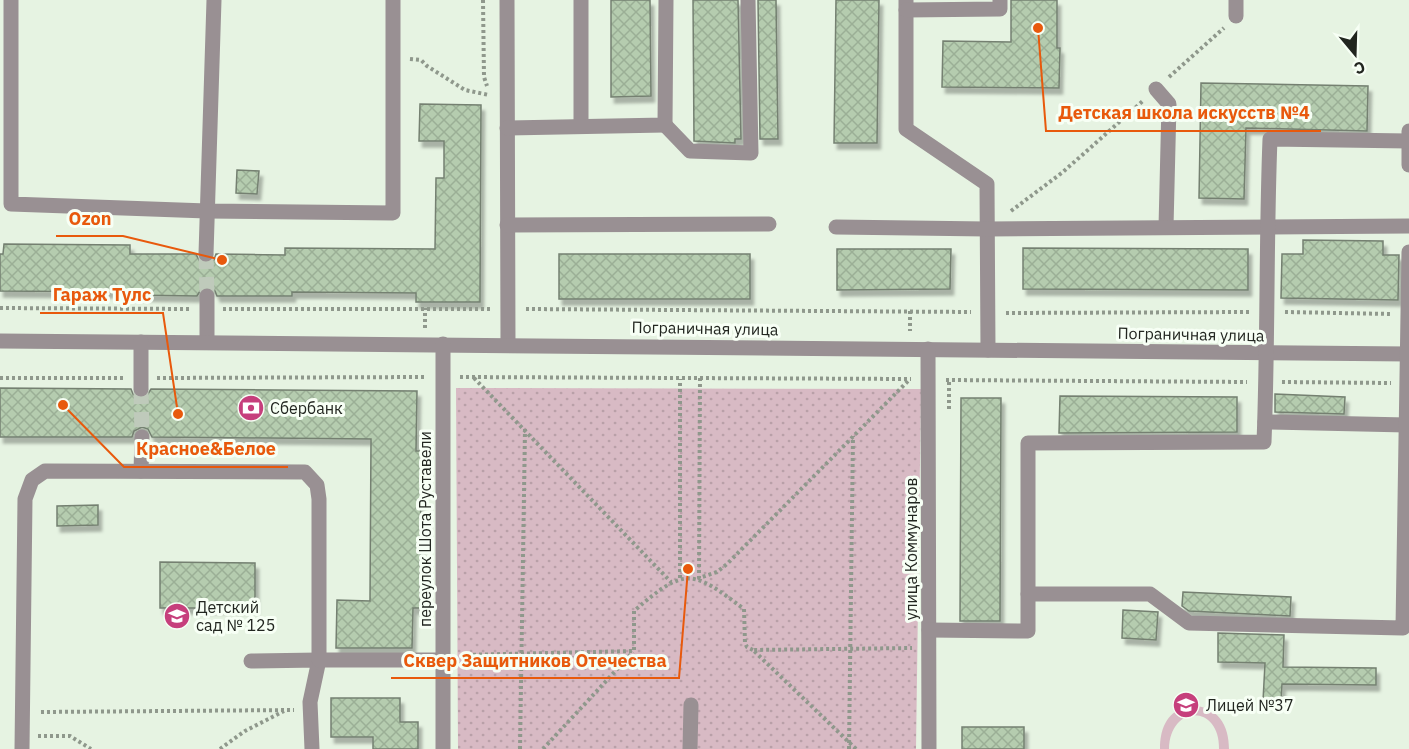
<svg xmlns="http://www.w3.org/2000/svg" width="1409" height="749" viewBox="0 0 1409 749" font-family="'IBM Plex Sans',sans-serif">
<defs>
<pattern id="green-dots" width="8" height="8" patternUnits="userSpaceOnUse" patternTransform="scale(1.5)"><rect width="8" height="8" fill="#d8bac4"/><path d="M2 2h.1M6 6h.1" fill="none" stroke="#b9a0a8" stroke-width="1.8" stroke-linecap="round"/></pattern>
<pattern id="building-cross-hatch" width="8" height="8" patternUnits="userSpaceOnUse" patternTransform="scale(1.5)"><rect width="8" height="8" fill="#b5ccaf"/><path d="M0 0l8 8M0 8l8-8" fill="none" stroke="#9baf96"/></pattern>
<filter id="shadow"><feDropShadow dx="3.5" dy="6" stdDeviation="1.5" flood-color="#0004"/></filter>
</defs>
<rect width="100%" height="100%" fill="#e6f3e2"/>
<path fill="url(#green-dots)" d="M 456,388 L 921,389 L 916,749 L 458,749 Z"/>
<path fill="#d8bac4" d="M 1190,706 C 1217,705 1229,724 1229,749 L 1219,749 C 1220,704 1170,704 1169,749 L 1160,749 C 1160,727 1168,710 1190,706 Z"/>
<g fill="url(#building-cross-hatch)" stroke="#748071" stroke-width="1.5" filter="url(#shadow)">
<path d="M 611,0 L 650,0 L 651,96 L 611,97 Z"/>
<path d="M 693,0 L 738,0 L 741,139 L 735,139 L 735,143 L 694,141 Z"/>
<path d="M 758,0 L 776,0 L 778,139 L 760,139 Z"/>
<path d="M 836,0 L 879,0 L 877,143 L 834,143 Z"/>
<path d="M 1011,0 L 1057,0 L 1057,48 L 1060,48 L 1059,88 L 942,87 L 943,41 L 1011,42 Z"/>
<path d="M 1201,83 L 1368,86 L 1367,131 L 1246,128 L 1244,199 L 1199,198 Z"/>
<path d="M 420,104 L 481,105 L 480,302 L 416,302 L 416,293 L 292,292 L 292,296 L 217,296 L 215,291 L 208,286 L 202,288 L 197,296 L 129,295 L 129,292 L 0,291 L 0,254 L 3,254 L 4,244 L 130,245 L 130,254 L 196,254 L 200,262 L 206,264 L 214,260 L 216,254 L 285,255 L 285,248 L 435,249 L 436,178 L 444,178 L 444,141 L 419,141 Z"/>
<path d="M 237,170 L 259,171 L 257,194 L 236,193 Z"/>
<path d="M 1303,240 L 1383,241 L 1383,255 L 1399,255 L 1398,300 L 1281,298 L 1282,254 L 1303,254 Z"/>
<path d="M 1023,248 L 1248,249 L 1248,290 L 1023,289 Z"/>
<path d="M 837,249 L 951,249 L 950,289 L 837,290 Z"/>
<rect x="559" y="254" width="191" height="45"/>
<path d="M 0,388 L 131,389 L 133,394 L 140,399 L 146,397 L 151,389 L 417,391 L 416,451 L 421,451 L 420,608 L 413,608 L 412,648 L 336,648 L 337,600 L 370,601 L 371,439 L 152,437 L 148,429 L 142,427 L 134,431 L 132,437 L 0,437 Z"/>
<path d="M 1275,394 L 1345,397 L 1344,414 L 1275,412 Z"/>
<path d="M 1060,396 L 1237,397 L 1237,432 L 1059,433 Z"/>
<path d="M 961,398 L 1001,398 L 1000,621 L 960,621 Z"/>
<path d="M 98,505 L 98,525 L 57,526 L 57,506 Z"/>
<path d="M 160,562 L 255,563 L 255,608 L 160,608 Z"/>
<path d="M 1183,592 L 1291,597 L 1290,616 L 1189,611 L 1182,606 Z"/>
<path d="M 1123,610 L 1158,612 L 1156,640 L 1122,638 Z"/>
<path d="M 1218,633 L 1284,635 L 1283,667 L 1376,668 L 1376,685 L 1282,684 L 1281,702 L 1263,701 L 1265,663 L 1218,662 Z"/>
<path d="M 331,698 L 400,698 L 400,722 L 418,722 L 418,749 L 373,749 L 373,737 L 331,737 Z"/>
<rect x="962" y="727" width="62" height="22"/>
</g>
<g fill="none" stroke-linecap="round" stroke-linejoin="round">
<g stroke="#bfcabb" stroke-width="15" stroke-dasharray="15 8" stroke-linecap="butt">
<path d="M 206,254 L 207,296"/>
<path d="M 141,389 L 142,437"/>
</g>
<g stroke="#8f988c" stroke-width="4" stroke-dasharray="3 3" stroke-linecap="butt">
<path d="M 483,0 L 484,77 L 487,86"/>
<path d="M 410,59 L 421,60 L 427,66 L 465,90 L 489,95"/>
<path d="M 1169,77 L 1224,28"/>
<path d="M 1011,211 L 1063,172 L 1144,100"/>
<path d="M 0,308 L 191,309"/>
<path d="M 223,309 L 491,309"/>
<path d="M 526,309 L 971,312"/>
<path d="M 910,311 L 910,331"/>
<path d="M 1285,312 L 1391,314"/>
<path d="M 1006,313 L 1250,312"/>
<path d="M 425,328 L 425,308"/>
<path d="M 460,377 L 911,379"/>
<path d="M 0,378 L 125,378"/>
<path d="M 157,378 L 425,377"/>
<path d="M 474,378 L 671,582"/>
<path d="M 700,378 L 699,578 L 717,572 L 727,564 L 909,380"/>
<path d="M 946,380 L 1247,382"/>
<path d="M 1282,382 L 1391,383"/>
<path d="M 949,409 L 949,380"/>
<path d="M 680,578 L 680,379"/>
<path d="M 461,655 L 634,651 L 634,611 C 686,566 692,570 744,609 L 745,643 L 747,647 L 753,650"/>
<path d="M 41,712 L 294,710"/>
<path d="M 38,736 L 70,736 L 91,749"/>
<path d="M 220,749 L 245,731 L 284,711"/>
<path d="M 520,749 L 525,429"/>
<path d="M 543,749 L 633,652"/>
<path d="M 849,749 L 853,436"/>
<path d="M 856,749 L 753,650 L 912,648"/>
</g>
<g stroke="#999093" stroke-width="15">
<path d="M 11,0 L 11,204 L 207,211 L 393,213 L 393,0"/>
<path d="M 507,0 L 508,345"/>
<path d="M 906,0 L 906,129 L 987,184 L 988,350"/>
<path d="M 1236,0 L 1236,16"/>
<path d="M 906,10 L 1000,9 L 1000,0"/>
<path d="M 1156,89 L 1169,104 L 1166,227"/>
<path d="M 665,125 L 690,151 L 751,153 L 748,0"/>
<path d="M 581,126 L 581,0"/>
<path d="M 507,128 L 665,125 L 666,0"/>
<path d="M 1409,131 L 1409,165"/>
<path d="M 507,225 L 769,224"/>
<path d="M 836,227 L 987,229 L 1409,226"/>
<path d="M 206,254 L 214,0"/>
<path d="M 207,296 L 207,342"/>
<path d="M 0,341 L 1409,354"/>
<path d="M 141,342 L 141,389"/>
<path d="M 928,349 L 929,749"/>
<path d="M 1265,422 L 1407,425"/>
<path d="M 141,471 L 142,437"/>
<path d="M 1028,594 L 1150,594 L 1189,623 L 1403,628 L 1409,252"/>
<path d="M 929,630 L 1028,631 L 1028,443 L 1264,442 C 1268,341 1266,240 1270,139 L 1409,141"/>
<path d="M 251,661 L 319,660 L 310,702 L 312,749"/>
<path d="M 22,749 L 25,499 L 32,480 L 45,471 L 305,472 L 317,485 L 319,499 L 319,660 L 443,660"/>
<path d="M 443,749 L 443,344"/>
<path d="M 690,749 L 691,705"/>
</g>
</g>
<defs>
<symbol id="bank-disc" viewBox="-11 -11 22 22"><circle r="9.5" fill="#c63f7c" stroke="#f7fff5"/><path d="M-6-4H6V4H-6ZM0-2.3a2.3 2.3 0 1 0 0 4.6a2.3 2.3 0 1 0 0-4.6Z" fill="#fff"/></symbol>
<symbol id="school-disc" viewBox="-11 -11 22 22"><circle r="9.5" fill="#c63f7c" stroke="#f7fff5"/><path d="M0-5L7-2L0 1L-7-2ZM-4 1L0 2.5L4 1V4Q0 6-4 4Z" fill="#fff"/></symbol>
</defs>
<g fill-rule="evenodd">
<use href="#bank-disc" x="236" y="393" width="30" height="30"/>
<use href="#school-disc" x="162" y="601" width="30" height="30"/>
<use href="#school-disc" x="1171" y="690" width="30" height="30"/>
</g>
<g text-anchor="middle" stroke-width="6" stroke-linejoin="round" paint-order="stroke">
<g font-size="16" fill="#222620" stroke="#f7fff5">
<text transform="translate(705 328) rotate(1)" y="6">Пограничная улица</text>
<text transform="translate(1191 334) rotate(1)" y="6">Пограничная улица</text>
<text transform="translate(425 529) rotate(-90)" y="6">переулок Шота Руставели</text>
<text transform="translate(911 549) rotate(-90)" y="6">улица Коммунаров</text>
</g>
<g font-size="16" fill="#222620" stroke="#f7fff5" text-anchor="start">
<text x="270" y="414">Сбербанк</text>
<text x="196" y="613">Детский<tspan x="196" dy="18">сад № 125</tspan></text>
<text x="1206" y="711">Лицей №37</text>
</g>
</g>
<path fill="none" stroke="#e8590c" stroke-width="2" d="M1038 28L1046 131H1321M222 260L123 236H56M178 414L163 313H40M63 405L124 467H288M688 569L679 678H391"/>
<g fill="#e8590c" stroke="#f7fff5" stroke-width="2">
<circle cx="1038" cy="28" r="6"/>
<circle cx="222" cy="260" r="6"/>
<circle cx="178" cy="414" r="6"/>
<circle cx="63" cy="405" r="6"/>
<circle cx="688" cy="569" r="6"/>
</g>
<g font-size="18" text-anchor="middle" font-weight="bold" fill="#e8590c" stroke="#f7fff5" stroke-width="6" stroke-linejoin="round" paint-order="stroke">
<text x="1184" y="119">Детская школа искусств №4</text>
<text x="90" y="225">Ozon</text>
<text x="102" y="301">Гараж Тулс</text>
<text x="206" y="455">Красное&amp;Белое</text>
<text x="535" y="667">Сквер Защитников Отечества</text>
</g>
<g transform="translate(1355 54) rotate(161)" stroke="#f7fff5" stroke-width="4.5" paint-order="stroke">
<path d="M0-4.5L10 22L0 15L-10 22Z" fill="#222620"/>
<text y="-9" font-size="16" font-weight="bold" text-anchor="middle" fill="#222620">С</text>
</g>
</svg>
